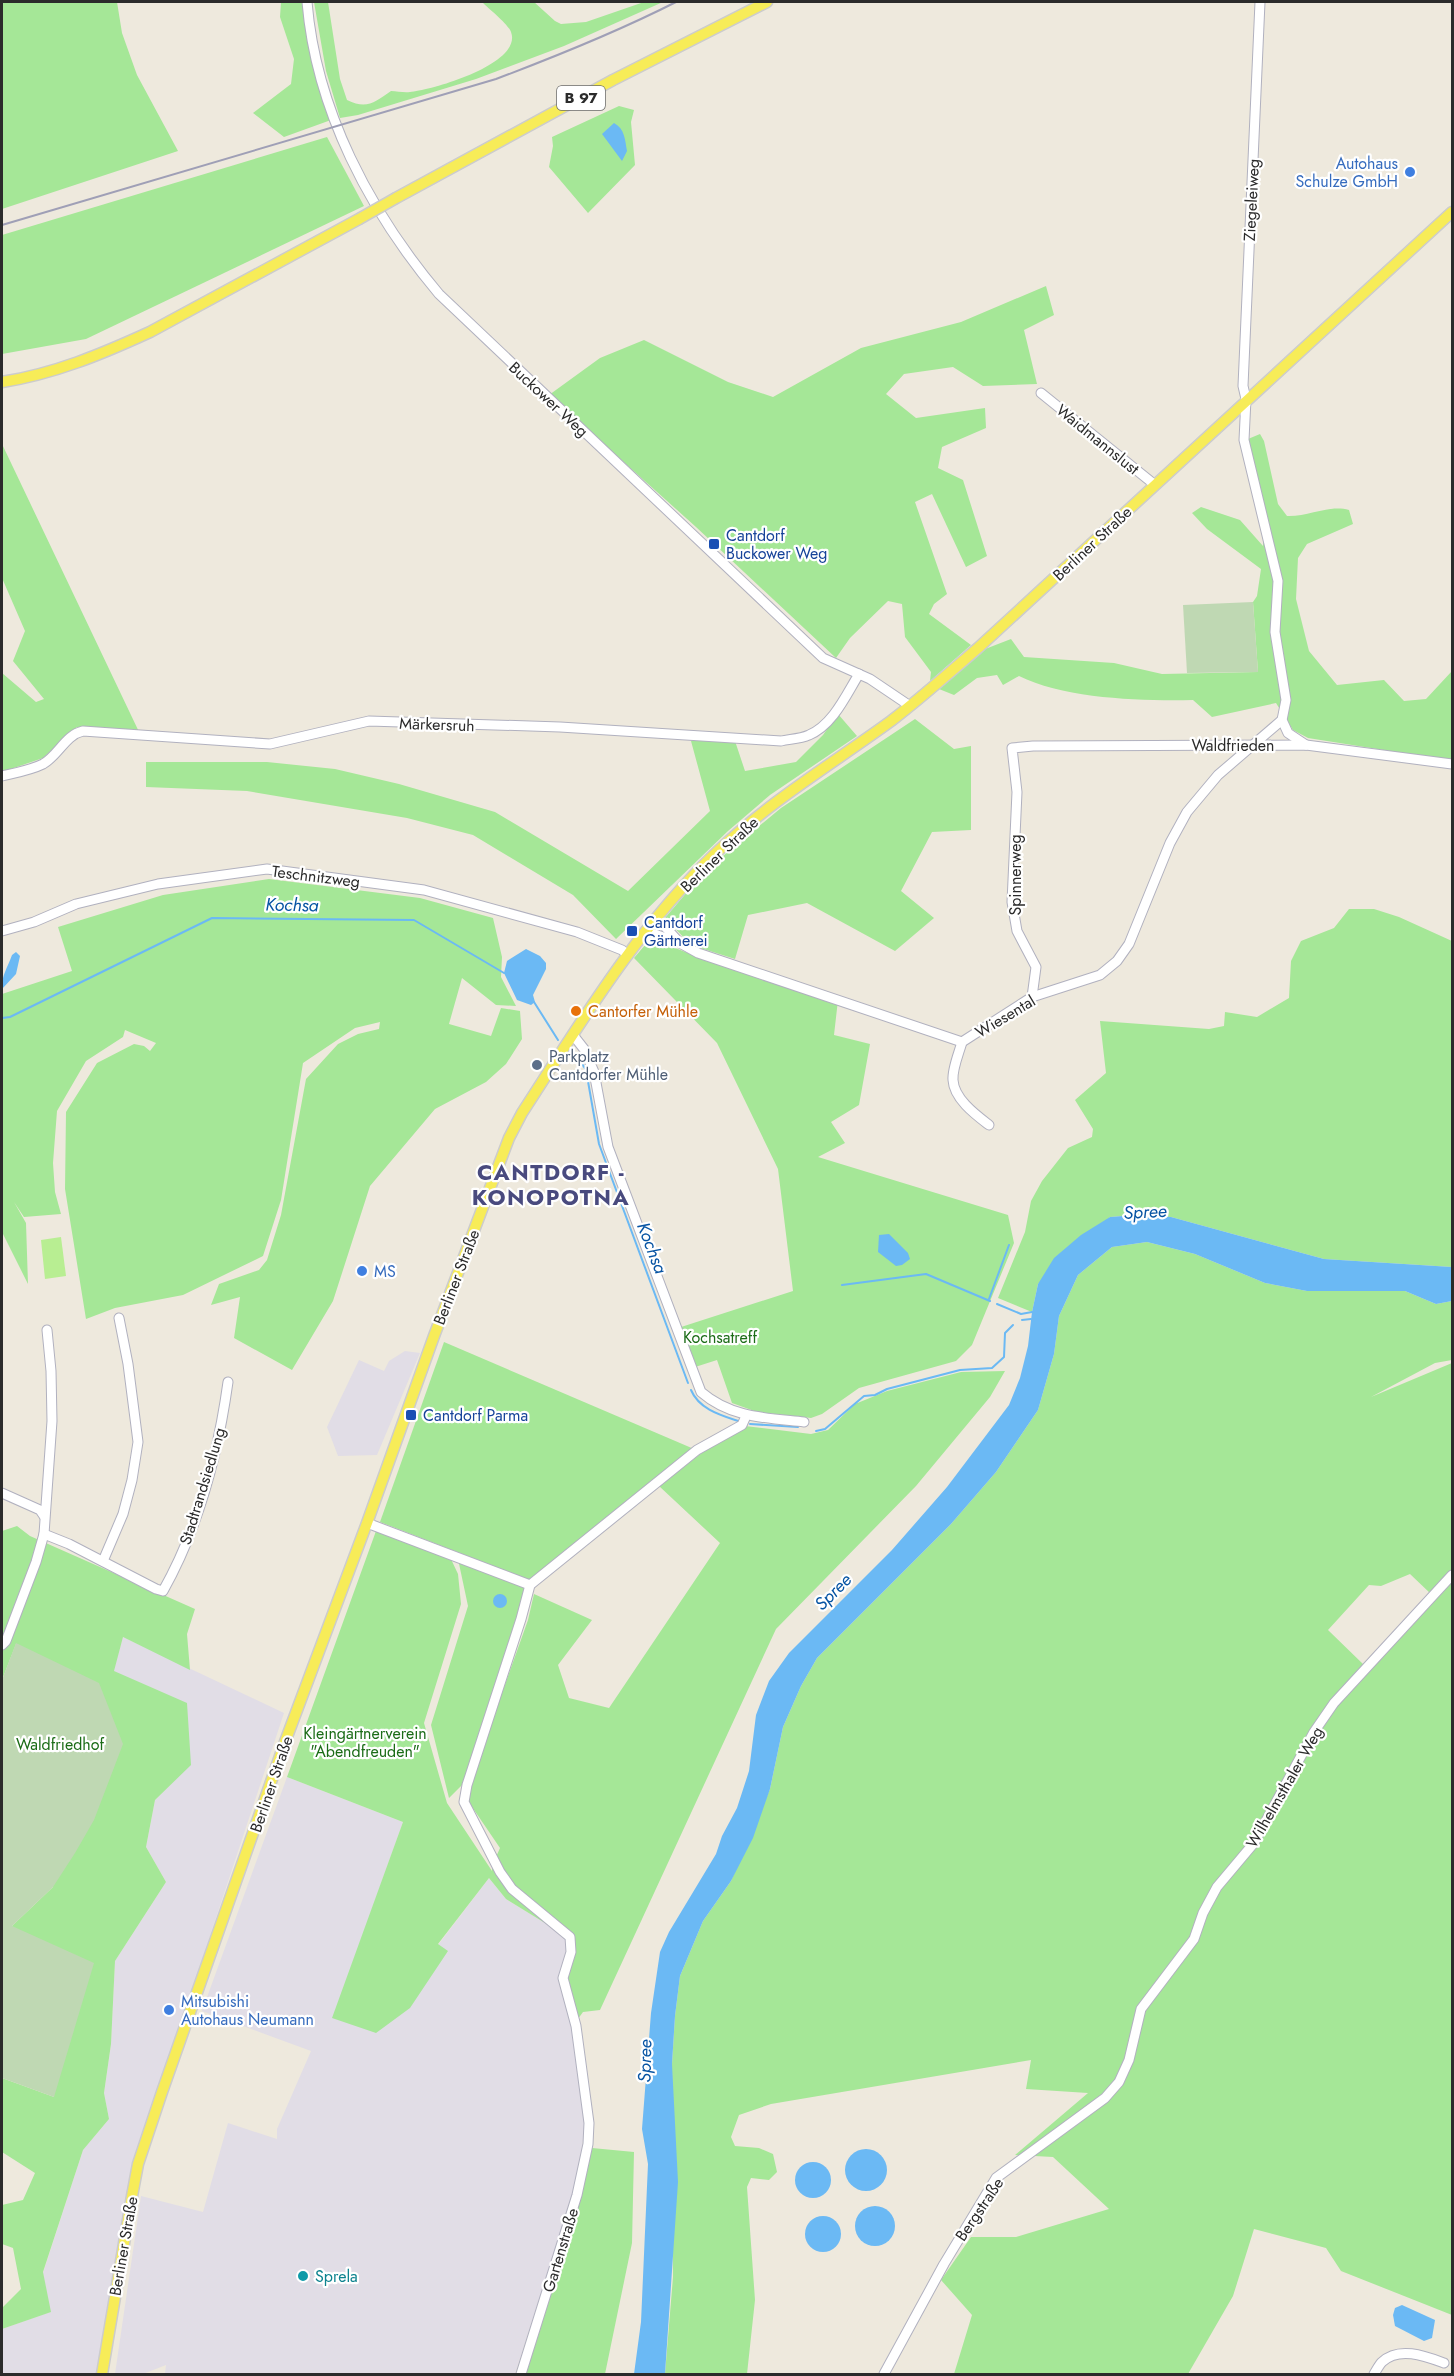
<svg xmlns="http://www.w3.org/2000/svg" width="1454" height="2376" viewBox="0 0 1454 2376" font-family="Jost,sans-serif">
<rect width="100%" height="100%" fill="#eee9dd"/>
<g fill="#e1dde6">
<path d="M 405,1351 L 420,1353 L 377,1455 L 338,1456 L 327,1427 L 359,1360 L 384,1371 L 389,1361 Z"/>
<path d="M 123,1637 L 284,1713 L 133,2168 L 98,2374 L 2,2374 L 2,2329 L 50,2312 L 43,2273 L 83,2150 L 109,2119 L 104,2093 L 111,2044 L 115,1961 L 166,1882 L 146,1847 L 155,1800 L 191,1764 L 113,1671 Z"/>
<path d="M 287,1777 L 403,1822 L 333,2018 L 448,1952 L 438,1945 L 489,1878 L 506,1899 L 566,1936 L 572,2027 L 587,2118 L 574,2190 L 515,2374 L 165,2374 L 166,2365 L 143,2374 L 115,2374 L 141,2196 L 203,2212 L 228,2123 L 277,2139 L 277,2129 L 311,2051 L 202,2011 Z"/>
</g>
<g fill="#a5e797" fill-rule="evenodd">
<path d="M 2,2 L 117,2 L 122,33 L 137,75 L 178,151 L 2,209 Z"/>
<path d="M 281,2 L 304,2 L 318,85 L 331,120 L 284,137 L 253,113 L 291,84 L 294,59 L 280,17 Z"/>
<path d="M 314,2 L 328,2 L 340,79 L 347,100 C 367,110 375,102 391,91 C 397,91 404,93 410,92 C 432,90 523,64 511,32 C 508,24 489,9 482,2 L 534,2 L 555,21 L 561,24 L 586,22 L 644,2 L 663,2 L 564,46 L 476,79 L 358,115 L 340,118 L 326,71 Z"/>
<path d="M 619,106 L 634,110 L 631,122 L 635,165 L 588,213 L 549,167 L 553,146 L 552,137 Z"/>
<path d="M 327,137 L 364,206 L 86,339 L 2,354 L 2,235 Z"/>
<path d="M 1046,286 L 1054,315 L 1024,330 L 1037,384 L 983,386 L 953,367 L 904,374 L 886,394 L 916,418 L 985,408 L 986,428 L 942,447 L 938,468 L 963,480 L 987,556 L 966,567 L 932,494 L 915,502 L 947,594 L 934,604 L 929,614 L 971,645 L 930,681 L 931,672 L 905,637 L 902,604 L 888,601 L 850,638 L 836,658 L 696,527 L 549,395 L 600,358 L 644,340 L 728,382 L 773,397 L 861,348 L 961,322 Z"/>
<path d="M 1260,434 L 1264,441 L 1278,504 L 1287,516 C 1307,517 1330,504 1349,510 L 1353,524 L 1307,544 L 1298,558 L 1296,599 L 1309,651 L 1337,685 L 1384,680 L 1404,701 L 1426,699 L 1452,671 L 1452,759 L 1434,758 L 1308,738 L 1293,730 L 1276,703 L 1212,717 L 1193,700 C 1141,701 1065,699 1019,676 L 1003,685 L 997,675 L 977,678 L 954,695 L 939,689 L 980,651 L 1011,639 L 1024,657 L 1114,663 L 1162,674 L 1258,672 L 1253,602 L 1257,596 L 1261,569 L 1207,529 L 1192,513 L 1201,507 L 1240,520 L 1263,546 L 1265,514 L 1248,439 Z"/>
<path d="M 2,444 L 140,734 L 77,727 L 43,758 L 2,772 L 2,673 L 36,702 L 44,699 L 13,661 L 25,631 L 2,578 Z"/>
<path d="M 838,714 L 857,736 L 770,795 L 728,831 L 616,939 L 573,895 L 473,835 L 407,818 L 247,791 L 146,787 L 146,762 L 267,762 L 335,769 L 399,784 L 495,812 L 628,891 L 710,811 L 691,741 L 698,739 L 735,741 L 745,771 L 796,762 L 823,735 Z"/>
<path d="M 915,719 L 954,749 L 971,746 L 971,830 L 932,832 L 901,891 L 934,918 L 895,951 L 807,903 L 748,915 L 735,959 L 691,945 L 665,918 L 705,871 L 781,808 Z"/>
<path d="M 269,879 L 420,898 L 493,918 L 502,957 L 501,977 L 516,1006 L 496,1005 L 462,978 L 449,1024 L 491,1036 L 501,1008 L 520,1011 L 522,1039 L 506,1064 L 486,1082 L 435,1109 L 370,1186 L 333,1301 L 292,1370 L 234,1338 L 240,1297 L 211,1305 L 219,1284 L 259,1270 L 267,1260 L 281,1215 L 306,1079 L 338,1044 L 358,1034 L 379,1029 L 380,1022 L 355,1028 L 303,1063 L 281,1200 L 263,1256 L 183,1295 L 115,1308 L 86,1319 L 65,1189 L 66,1112 L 97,1063 L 134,1044 L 144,1046 L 150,1051 L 156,1043 L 125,1030 L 123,1037 L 86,1061 L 57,1111 L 53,1163 L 55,1192 L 61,1214 L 24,1217 L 14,1202 L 26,1223 L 28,1284 L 2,1232 L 2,994 L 72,971 L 58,927 L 163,895 Z"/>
<path d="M 1349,909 L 1374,909 L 1399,917 L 1452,941 L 1452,1267 L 1324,1259 L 1171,1217 L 1136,1215 L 1110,1217 L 1038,1284 L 1032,1312 L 998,1298 L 1025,1232 L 1031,1201 L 1042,1181 L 1068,1148 L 1092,1137 L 1093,1129 L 1075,1100 L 1106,1073 L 1100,1021 L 1209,1029 L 1224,1026 L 1225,1012 L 1257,1017 L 1289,998 L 1291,961 L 1301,941 L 1334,928 Z"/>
<path d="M 651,938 L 695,956 L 838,1000 L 834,1035 L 870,1044 L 859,1105 L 831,1122 L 845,1143 L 818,1157 L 1008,1215 L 1014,1243 L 972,1345 L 956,1361 L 859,1388 L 822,1414 L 811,1418 L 757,1412 L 732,1403 L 717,1360 L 692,1368 L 678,1328 L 793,1291 L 778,1169 L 717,1043 L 634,958 Z"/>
<path d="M 1147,1242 L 1195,1254 L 1265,1283 L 1307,1291 L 1405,1291 L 1436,1304 L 1452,1301 L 1452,1360 L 1435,1363 L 1371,1397 L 1452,1363 L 1452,2315 L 1341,2271 L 1326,2248 L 1254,2229 L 1233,2296 L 1188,2374 L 954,2374 L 972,2315 L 941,2280 L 971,2237 L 1016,2237 L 1109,2209 L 1053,2157 L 1015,2155 L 1088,2093 L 1026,2089 L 1031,2060 L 771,2104 L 739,2115 L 731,2137 L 735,2146 L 759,2148 L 773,2154 L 777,2172 L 769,2180 L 751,2178 L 747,2187 L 755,2300 L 747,2374 L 665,2374 L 673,2277 L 672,2064 L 675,2016 L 680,1976 L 703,1921 L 731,1881 L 770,1789 L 783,1727 L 801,1686 L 817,1658 L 951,1524 L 996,1472 L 1038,1410 L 1054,1354 L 1059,1316 L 1078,1275 L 1112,1247 ZM 1410,1574 L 1431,1594 L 1338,1705 L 1272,1804 L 1306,1736 L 1329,1702 L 1364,1665 L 1328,1630 L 1369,1585 L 1381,1586 Z"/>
<path d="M 444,1342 L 694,1449 L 529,1580 L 380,1522 Z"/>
<path d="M 1005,1371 L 990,1397 L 916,1486 L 776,1629 L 600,2010 L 583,2012 L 572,2027 L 560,1977 L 569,1952 L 566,1936 L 506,1899 L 489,1878 L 438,1944 L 448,1951 L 410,2008 L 376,2033 L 332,2018 L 403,1822 L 287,1777 L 376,1531 L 450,1557 L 458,1574 L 461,1604 L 424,1723 L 447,1803 L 492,1871 L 492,1866 L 500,1848 L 468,1801 L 470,1783 L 528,1620 L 534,1594 L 592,1620 L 558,1665 L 569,1698 L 609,1708 L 720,1543 L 659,1486 L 703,1452 L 745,1426 L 811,1434 L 828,1430 L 855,1404 L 887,1391 L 961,1372 Z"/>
<path d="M 17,1526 L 30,1536 L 195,1609 L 187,1634 L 190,1670 L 123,1637 L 114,1671 L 187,1703 L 191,1765 L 155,1800 L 146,1847 L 166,1882 L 115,1961 L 111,2044 L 104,2093 L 109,2119 L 83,2150 L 43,2272 L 51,2312 L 2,2329 L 2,2308 L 21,2289 L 13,2248 L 2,2244 L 2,2205 L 23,2200 L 35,2173 L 2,2152 L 2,2078 L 54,2097 L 12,1926 L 53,1887 L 16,1644 L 2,1680 L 2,1531 Z"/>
<path d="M 458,1559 L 520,1584 L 524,1588 L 525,1593 L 463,1784 L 449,1798 L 431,1725 L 468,1606 Z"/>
<path d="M 592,2148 L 634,2152 L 632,2243 L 605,2374 L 526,2374 L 581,2197 Z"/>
</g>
<g fill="#bfd8b3">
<path d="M 1253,602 L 1258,672 L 1187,673 L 1183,605 Z"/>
<path d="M 16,1643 L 99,1683 L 123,1744 L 94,1820 L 75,1853 L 53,1887 L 12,1926 L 94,1963 L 54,2097 L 2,2078 L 2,1680 Z"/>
</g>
<path fill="#b8ee92" d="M 61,1237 L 66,1276 L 45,1279 L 41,1240 Z"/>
<g fill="#6bb9f4">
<path d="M 614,123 C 625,129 625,140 627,151 L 622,161 L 602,134 Z"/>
<path d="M 526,949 L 540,956 L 546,963 L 546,969 L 533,995 L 535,1002 L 531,1005 L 517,1000 L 504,973 L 507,961 Z"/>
<path d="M 16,952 L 20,956 L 16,974 L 2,989 C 1,976 8,967 12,955 Z"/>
<path d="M 1136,1215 L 1171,1217 L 1324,1259 L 1452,1267 L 1452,1301 L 1436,1304 L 1405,1291 L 1307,1291 L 1265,1283 L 1195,1254 L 1147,1242 L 1112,1247 L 1078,1275 L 1059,1316 L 1054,1354 L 1038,1410 L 996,1472 L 951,1524 L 817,1658 L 801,1686 L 783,1727 L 770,1789 L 753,1838 L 731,1881 L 703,1921 L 680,1976 L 675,2016 L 672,2064 L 678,2182 L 665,2374 L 634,2374 L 641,2322 L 648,2164 L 642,2129 L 651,2013 L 660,1952 L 669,1932 L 716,1854 L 722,1836 L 737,1808 L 749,1771 L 756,1715 L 769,1681 L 789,1653 L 892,1550 L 947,1487 L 1009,1405 L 1020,1378 L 1028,1346 L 1032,1312 L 1038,1284 L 1054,1258 L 1081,1235 L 1110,1217 Z"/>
<path d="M 889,1234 L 908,1253 L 910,1259 L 902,1265 L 896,1266 L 878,1252 L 879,1235 Z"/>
<circle cx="500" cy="1601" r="7"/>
<circle cx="866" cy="2170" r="21"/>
<circle cx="813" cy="2180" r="18"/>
<circle cx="875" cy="2226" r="20"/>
<circle cx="823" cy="2234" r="18"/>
<path d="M 1402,2305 L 1435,2320 L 1432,2338 L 1424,2341 L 1395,2326 L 1393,2315 L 1395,2308 Z"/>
</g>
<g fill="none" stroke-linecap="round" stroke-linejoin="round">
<g stroke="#6bb9f4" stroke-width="2">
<path d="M 534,1002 L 558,1040"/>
<path d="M 2,1018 L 10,1017 L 212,918 L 414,920 L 504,973"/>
<path d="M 575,1053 L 586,1070 L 599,1144 L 688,1383"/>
<path d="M 842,1285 L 926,1274 L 990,1301"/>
<path d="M 989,1299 L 1009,1245"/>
<path d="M 997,1304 L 1021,1314 L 1032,1312"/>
<path d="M 1022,1320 L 1031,1319"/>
<path d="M 691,1390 C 699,1409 720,1415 738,1421"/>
<path d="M 750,1424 L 798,1427"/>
<path d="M 816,1431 L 825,1429 L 864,1396 L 875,1395 L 887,1389 L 960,1370 L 992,1368 L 1004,1357 L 1005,1333 L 1013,1325"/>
</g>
<defs>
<g id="minor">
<path d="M 307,2 C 316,110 370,212 439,294 L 823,658 L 870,679 L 910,706"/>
<path d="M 1260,2 L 1243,386 L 1246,399 L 1244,440 L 1278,581 L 1275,632 L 1286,700 L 1282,720 L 1288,733 L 1306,745"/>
<path d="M 1041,393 L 1155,485"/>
<path d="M 2,776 C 15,773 31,770 43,764 C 59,755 65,735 83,731 L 270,744 L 369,721 L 560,727 L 781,741 C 790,739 800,739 809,735 C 833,725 846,695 859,674"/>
<path d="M 657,918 L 678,941"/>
<path d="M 2,931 L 34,922 L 76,904 L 158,884 L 267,869 L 424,890 L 577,932 L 622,950 L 628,955"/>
<path d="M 646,931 L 680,943 L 698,953 L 962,1042"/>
<path d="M 1032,997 L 1036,967 L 1017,931 L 1012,902 L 1017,792 L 1012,748 L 1033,746 L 1306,745 L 1452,764"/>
<path d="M 573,1035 L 584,1049 L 594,1072 L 608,1147 L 701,1392 C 731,1418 767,1418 804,1422"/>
<path d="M 962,1042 L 1032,997 L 1100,975 L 1117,961 L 1129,944 L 1170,843 L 1187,812 L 1218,775 L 1282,720"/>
<path d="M 962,1042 C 959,1053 952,1069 953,1080 C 954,1099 976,1115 989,1125"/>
<path d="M 2,1493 L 40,1510 L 44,1516"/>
<path d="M 367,1523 L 530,1585"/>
<path d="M 44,1534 L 69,1544 L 156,1589 L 163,1591 C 199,1527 218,1454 228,1382"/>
<path d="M 103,1561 L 123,1514 L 132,1480 L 138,1442 L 128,1364 L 119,1318"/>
<path d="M 2,1645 L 6,1641 L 36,1562 L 44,1534 L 52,1421 L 51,1371 L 47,1330"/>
<path d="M 521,2374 L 577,2195 L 588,2144 L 589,2123 L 576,2026 L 563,1978 L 571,1952 L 570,1937 L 512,1889 L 500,1872 L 464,1802 L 467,1785 L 521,1619 L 530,1585 L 697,1450 L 742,1425 L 746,1416"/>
<path d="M 884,2374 L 944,2264 L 996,2178 L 1105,2098 L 1119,2082 L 1129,2060 L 1141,2009 L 1194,1939 L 1203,1913 L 1217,1887 L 1254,1843 L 1314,1732 L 1334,1703 L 1452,1575"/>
<path d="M 1374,2374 C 1376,2371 1379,2365 1382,2362 C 1399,2346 1425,2356 1444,2363"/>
</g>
<g id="major">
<path d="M 396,198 L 613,80 L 767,2"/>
<path d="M 2,382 C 54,374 102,354 150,332 L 359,219"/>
<path d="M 102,2374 L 132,2196 L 138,2164 L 162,2092 L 285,1742 L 367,1523 L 434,1336 L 509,1138 L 522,1113 C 581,1022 638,927 717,852 C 770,801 832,764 891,721 C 921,698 949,673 978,648 L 1452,212"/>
</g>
</defs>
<use href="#minor" stroke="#b1b1bf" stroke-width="11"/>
<use href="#major" stroke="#ccc" stroke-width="13"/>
<use href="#minor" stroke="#fff" stroke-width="9"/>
<use href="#major" stroke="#f7ec58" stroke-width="10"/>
<path stroke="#9f9fb6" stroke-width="2" d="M 2,225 L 496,79 C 557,56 617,32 676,2"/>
<defs>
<path id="major-bridge" d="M 359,219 L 396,198"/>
</defs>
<use href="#major-bridge" stroke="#ccc" stroke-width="13" stroke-linecap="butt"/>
<use href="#major-bridge" stroke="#f7ec58" stroke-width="10"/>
</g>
<g fill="#3f7fe0" stroke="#fff" stroke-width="2">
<circle cx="1410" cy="172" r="6"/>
<circle cx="362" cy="1271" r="6"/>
<circle cx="169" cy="2010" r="6"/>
</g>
<g fill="#1a4fb4" stroke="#fff" stroke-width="2">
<rect x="708" y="538" width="12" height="12" rx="3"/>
<rect x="626" y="925" width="12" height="12" rx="3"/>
<rect x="405" y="1409" width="12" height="12" rx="3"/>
</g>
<circle fill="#e8710a" stroke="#fff" stroke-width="2" cx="576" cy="1011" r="6"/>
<circle fill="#5c6f8a" stroke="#fff" stroke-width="2" cx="537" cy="1065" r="6"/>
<circle fill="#0f9aa8" stroke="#fff" stroke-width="2" cx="303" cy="2276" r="6"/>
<g text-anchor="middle" stroke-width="4.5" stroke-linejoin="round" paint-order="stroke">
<rect fill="#fff" stroke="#6b6b6b" stroke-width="1.5" x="557" y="86" width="48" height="24" rx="4.5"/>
<g font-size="15" font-weight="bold" fill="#2b2b2b">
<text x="581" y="103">B 97</text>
</g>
<g font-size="16" fill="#366cbe" stroke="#fff" text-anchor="start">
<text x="1398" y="169" text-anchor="end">Autohaus<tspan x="1398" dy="18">Schulze GmbH</tspan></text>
<text x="374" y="1277">MS</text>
<text x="181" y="2007">Mitsubishi<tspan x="181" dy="18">Autohaus Neumann</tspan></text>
</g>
<g font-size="16" fill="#2b2b2b" stroke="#fff">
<text transform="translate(1251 200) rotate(-87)" y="6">Ziegeleiweg</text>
<text transform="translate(549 399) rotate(43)" y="6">Buckower Weg</text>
<text transform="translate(1098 439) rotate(39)" y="6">Waidmannslust</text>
<text transform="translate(1092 543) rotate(-43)" y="6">Berliner Straße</text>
<text transform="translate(437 724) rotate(2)" y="6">Märkersruh</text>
<text x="1233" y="751">Waldfrieden</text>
<text transform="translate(719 854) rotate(-44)" y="6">Berliner Straße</text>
<text transform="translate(1015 875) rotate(-90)" y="6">Spinnerweg</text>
<text transform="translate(316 876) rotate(7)" y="6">Teschnitzweg</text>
<text transform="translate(1005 1016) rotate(-31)" y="6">Wiesental</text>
<text transform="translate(456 1277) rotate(-69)" y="6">Berliner Straße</text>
<text transform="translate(202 1486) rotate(-73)" y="6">Stadtrandsiedlung</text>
<text transform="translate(271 1784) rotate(-71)" y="6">Berliner Straße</text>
<text transform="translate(1284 1787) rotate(-60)" y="6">Wilhelmsthaler Weg</text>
<text transform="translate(979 2209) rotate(-56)" y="6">Bergstraße</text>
<text transform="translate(123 2246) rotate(-80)" y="6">Berliner Straße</text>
<text transform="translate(560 2250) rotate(-73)" y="6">Gartenstraße</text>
</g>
<g font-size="16" fill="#164399" stroke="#fff" text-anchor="start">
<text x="726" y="541">Cantdorf<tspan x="726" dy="18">Buckower Weg</tspan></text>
<text x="644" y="928">Cantdorf<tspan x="644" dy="18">Gärtnerei</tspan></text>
<text x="423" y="1421">Cantdorf Parma</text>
</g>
<g font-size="16" fill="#c56008" stroke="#fff" text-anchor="start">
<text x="588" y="1017">Cantorfer Mühle</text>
</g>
<g font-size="16" fill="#4e5e75" stroke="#fff" text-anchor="start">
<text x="549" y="1062">Parkplatz<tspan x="549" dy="18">Cantdorfer Mühle</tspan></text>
</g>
<g font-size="16" fill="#1b6c17" stroke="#fff">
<text x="720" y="1343">Kochsatreff</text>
<text x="365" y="1739">Kleingärtnerverein<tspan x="365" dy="18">"Abendfreuden"</tspan></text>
<text x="60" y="1750">Waldfriedhof</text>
</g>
<g font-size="16" fill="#0d838f" stroke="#fff" text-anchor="start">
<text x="315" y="2282">Sprela</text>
</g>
<g font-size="18" font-style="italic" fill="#0754a3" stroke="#fff">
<text transform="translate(292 905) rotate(1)" y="6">Kochsa</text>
<text transform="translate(1145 1212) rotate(-3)" y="6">Spree</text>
<text transform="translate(652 1248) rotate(69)" y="6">Kochsa</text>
<text transform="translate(833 1592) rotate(-45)" y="6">Spree</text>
<text transform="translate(645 2061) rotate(-89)" y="6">Spree</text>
</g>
<g font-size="22" font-weight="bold" letter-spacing="1.5" fill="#494a7e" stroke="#fff">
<text x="551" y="1180">CANTDORF -<tspan x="551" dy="25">KONOPOTNA</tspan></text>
</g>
</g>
<rect width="1454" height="2376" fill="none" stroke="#2b2b2b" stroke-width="6"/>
</svg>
